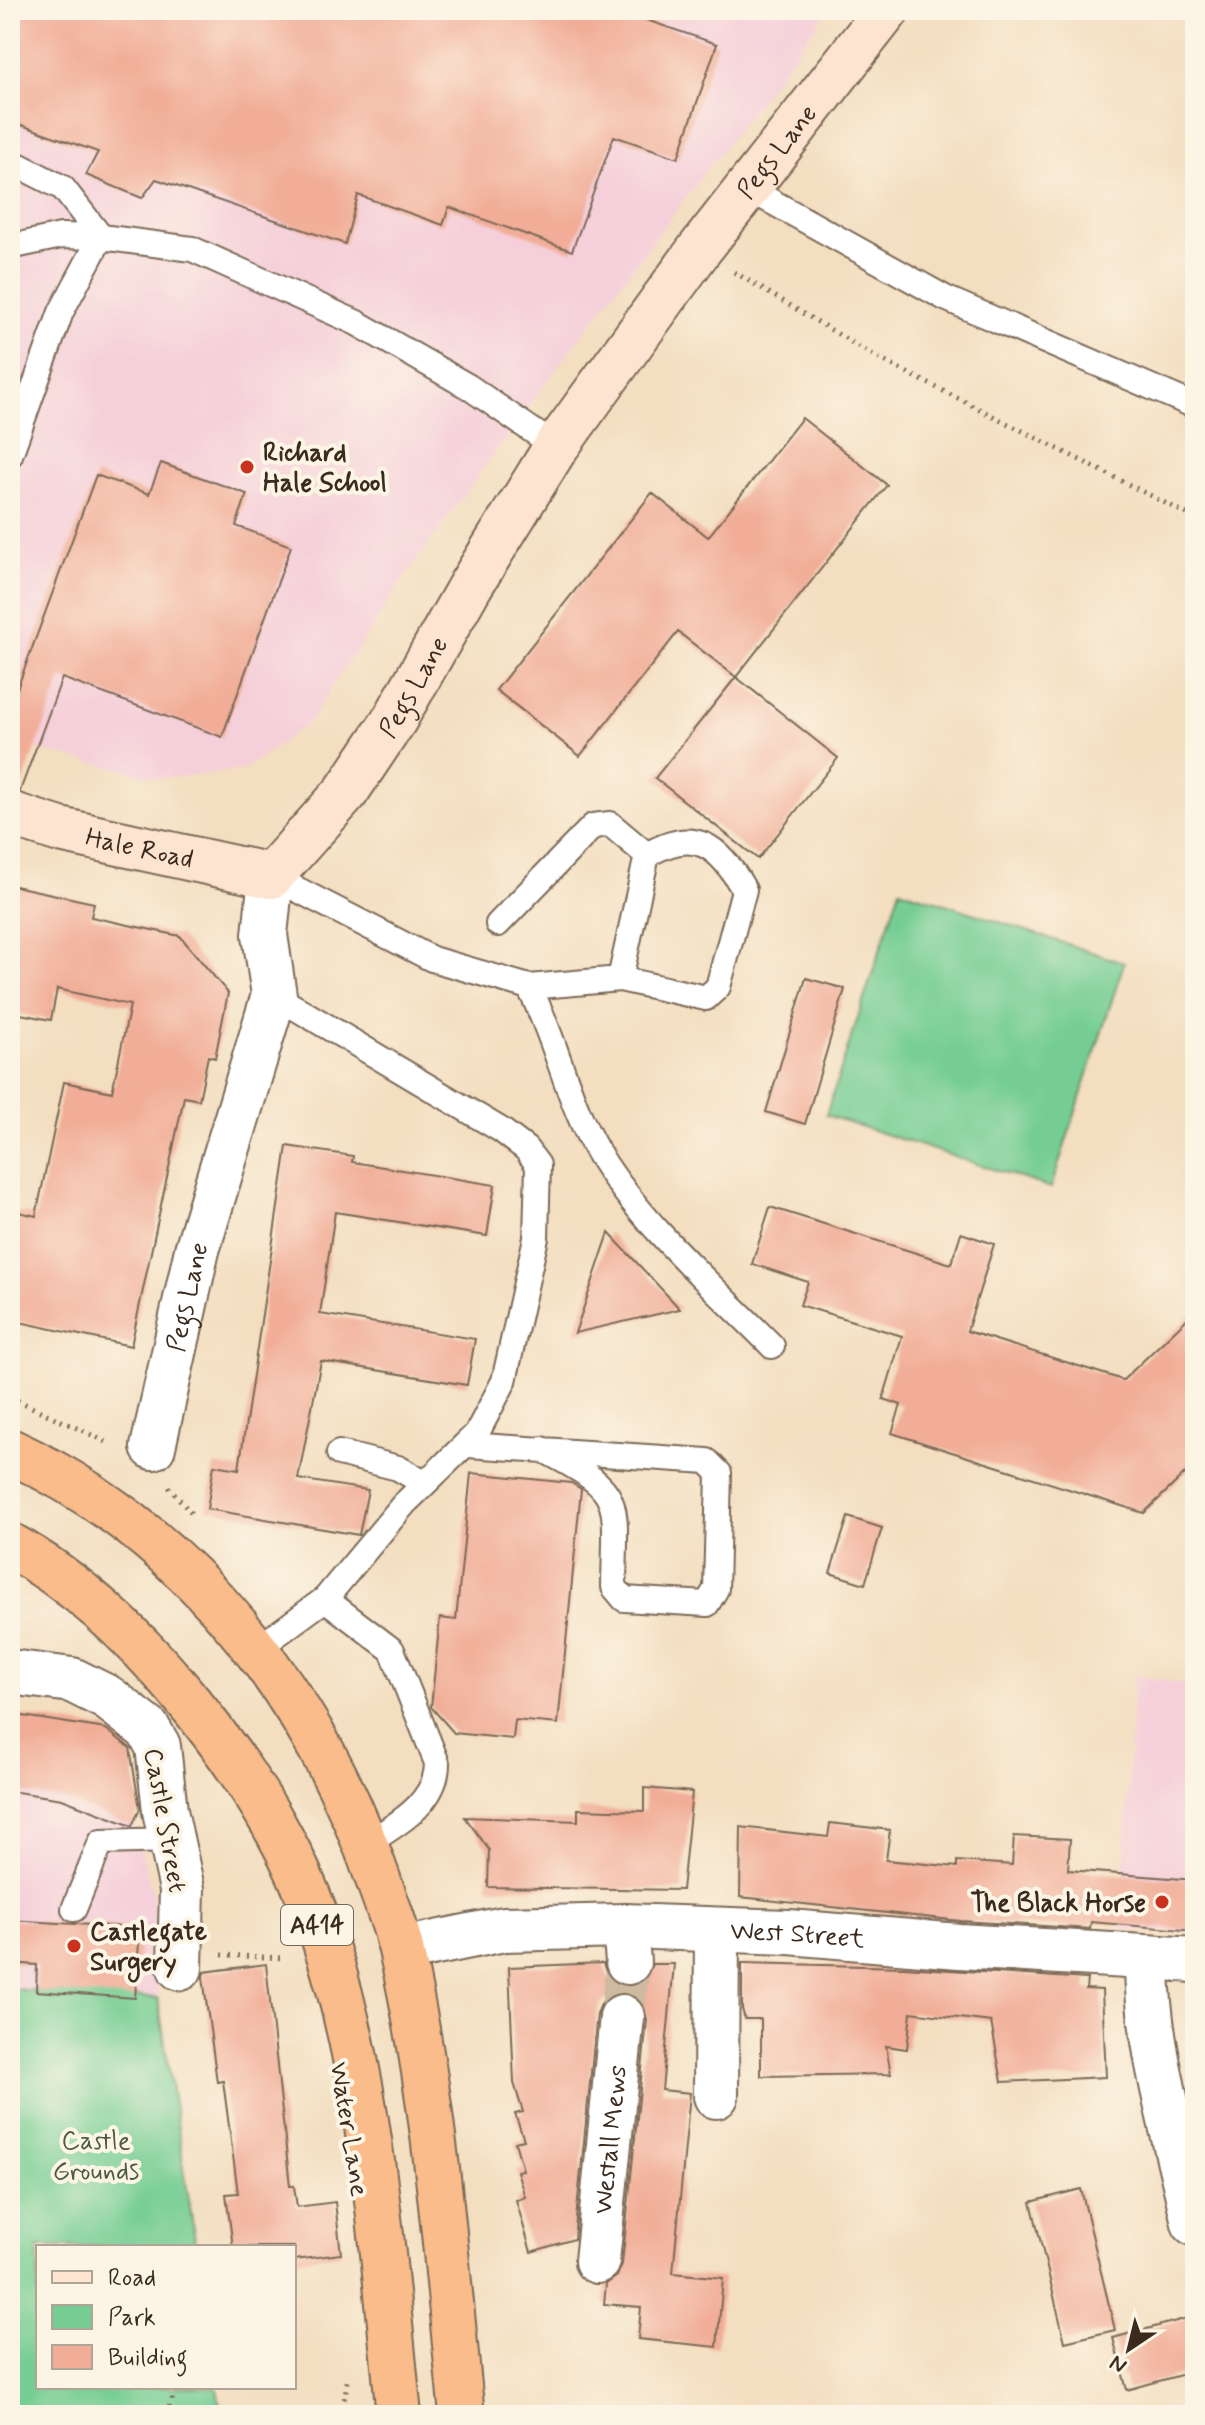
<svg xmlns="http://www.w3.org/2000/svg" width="1205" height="2425" viewBox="0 0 1205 2425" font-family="Mynerve,sans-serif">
<rect width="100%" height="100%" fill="#fcf5e5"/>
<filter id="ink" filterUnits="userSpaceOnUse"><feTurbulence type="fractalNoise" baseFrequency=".0125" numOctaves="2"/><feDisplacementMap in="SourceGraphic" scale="16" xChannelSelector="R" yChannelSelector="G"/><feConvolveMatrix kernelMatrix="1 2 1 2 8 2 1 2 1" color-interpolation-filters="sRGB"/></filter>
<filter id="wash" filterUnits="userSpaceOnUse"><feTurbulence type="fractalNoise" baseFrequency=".006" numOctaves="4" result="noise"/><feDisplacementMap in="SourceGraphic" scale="32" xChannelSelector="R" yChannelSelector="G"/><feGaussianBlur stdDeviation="1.8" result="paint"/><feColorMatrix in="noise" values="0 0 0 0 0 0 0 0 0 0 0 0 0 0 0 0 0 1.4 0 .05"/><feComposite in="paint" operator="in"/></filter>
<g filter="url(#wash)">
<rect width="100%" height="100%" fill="#f3dec0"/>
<g fill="#f5cfd9">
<path d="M 10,10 L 828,10 L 559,365 L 411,568 L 309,722 L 244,769 L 161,779 L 10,743 Z"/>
<path d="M 1134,1675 L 1195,1686 L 1195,1933 L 1121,1929 Z"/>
<path d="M 10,1717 L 119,1769 L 158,1913 L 158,1998 L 10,1989 Z"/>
</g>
<g fill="#75cd93" stroke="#587c58" stroke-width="2">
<path d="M 900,889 L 1124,963 L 1051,1188 L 826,1115 Z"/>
<path d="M 10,1989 L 158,1998 L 196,2247 L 38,2247 L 38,2387 L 217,2387 L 221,2415 L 10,2415 Z"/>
</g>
<g id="blocks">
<g fill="#f1ad97">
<path d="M 10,10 L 617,10 L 717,44 L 678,158 L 614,136 L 572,251 L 449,207 L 443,225 L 358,195 L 345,244 L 156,179 L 142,198 L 86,175 L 98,152 L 10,121 Z"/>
<path d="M 802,418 L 887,485 L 736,677 L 678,632 L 580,756 L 496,690 L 652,493 L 708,537 Z"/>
<path d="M 161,463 L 247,494 L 236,526 L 291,546 L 222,737 L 62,678 L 20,791 L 10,790 L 10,708 L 96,475 L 149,494 Z"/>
<path d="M 736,677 L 838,758 L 758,859 L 655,778 Z"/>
<path d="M 10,885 L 94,903 L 91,917 L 180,936 L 228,993 L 215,1058 L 208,1056 L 199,1100 L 184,1097 L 131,1346 L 10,1320 L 10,1210 L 36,1216 L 64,1082 L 112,1092 L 130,1005 L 57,989 L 51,1020 L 10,1012 Z"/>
<path d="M 806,978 L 845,989 L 805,1124 L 766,1112 Z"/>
<path d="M 287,1146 L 353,1156 L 352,1162 L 495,1185 L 487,1236 L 335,1212 L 320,1314 L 475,1339 L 467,1385 L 321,1361 L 298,1479 L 368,1490 L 359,1535 L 207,1509 L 214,1465 L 239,1469 Z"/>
<path d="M 770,1207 L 951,1264 L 961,1233 L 994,1244 L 967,1331 L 1123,1380 L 1195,1311 L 1195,1464 L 1144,1513 L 892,1433 L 901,1405 L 883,1399 L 902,1336 L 800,1305 L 808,1282 L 752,1264 Z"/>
<path d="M 609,1233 L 680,1309 L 575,1333 Z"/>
<path d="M 471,1473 L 571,1483 L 581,1489 L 558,1724 L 515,1720 L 513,1739 L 454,1733 L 431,1707 L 440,1618 L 456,1620 Z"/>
<path d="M 848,1517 L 882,1528 L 865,1584 L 830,1573 Z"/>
<path d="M 10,1714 L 106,1729 L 130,1748 L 140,1809 L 132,1826 L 62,1799 L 10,1791 Z"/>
<path d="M 644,1788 L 692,1792 L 682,1890 L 488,1887 L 489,1850 L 465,1817 L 578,1821 L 578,1809 L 644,1811 Z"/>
<path d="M 830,1823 L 890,1830 L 886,1860 L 957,1867 L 957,1861 L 1012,1865 L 1014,1836 L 1070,1839 L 1068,1870 L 1195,1880 L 1195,1931 L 1091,1922 L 1090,1929 L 961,1921 L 740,1897 L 741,1827 L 828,1837 Z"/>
<path d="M 10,1920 L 140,1928 L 135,1998 L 36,1991 L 37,1965 L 10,1963 Z"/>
<path d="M 603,1963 L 608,1977 L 618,1985 L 629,1987 L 643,1982 L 652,1964 L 674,1964 L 662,2090 L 690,2093 L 673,2273 L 723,2278 L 717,2347 L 638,2339 L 641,2307 L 604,2304 L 606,2284 L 617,2276 L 622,2264 L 647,2020 L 644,2006 L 636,1996 L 624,1992 L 613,1994 L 602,2002 L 597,2014 L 574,2239 L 531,2252 L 516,2200 L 525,2197 L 517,2171 L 523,2170 L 515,2142 L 524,2140 L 515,2114 L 523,2112 L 514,2083 L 509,1967 Z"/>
<path d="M 742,1963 L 904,1967 L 1087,1979 L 1086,1989 L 1102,1990 L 1106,2077 L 1002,2082 L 991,2022 L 911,2012 L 907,2049 L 886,2046 L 891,2074 L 761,2076 L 761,2019 L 745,2019 L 742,2009 Z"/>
<path d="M 266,1964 L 290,2186 L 294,2186 L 297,2207 L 335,2202 L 341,2254 L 294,2260 L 294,2247 L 233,2247 L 226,2194 L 238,2193 L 223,2081 L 217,2082 L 203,1977 L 204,1972 Z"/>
<path d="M 1081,2189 L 1115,2330 L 1065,2342 L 1031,2202 Z"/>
<path d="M 1195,2316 L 1195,2371 L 1127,2390 L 1113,2338 Z"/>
</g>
</g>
</g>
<g filter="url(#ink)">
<use href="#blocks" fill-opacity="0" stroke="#7b6957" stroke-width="2"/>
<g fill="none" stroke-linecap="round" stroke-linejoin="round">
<path stroke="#cebaa0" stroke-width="44" stroke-dasharray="44 22" stroke-linecap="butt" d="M 622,2017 L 628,1962"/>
<defs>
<g id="service">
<path d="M 10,161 L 63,188 L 101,237"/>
<path d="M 747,188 L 945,298 L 1195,406"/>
<path d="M 10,247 L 61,236 L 101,237"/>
<path d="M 10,455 L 61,312 L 101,237 L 192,249 L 357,323 L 469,387 L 556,447"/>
<path d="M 271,876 L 432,959 L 529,987 C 557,1041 568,1104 600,1156 C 645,1228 713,1286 772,1346"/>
<path d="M 498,924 L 593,826 L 610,824 L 647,855"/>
<path d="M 529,987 L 620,979 L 647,855 C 695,826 720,846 744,890 L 718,987 L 706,998 L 620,979"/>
<path d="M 468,1445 L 707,1461 L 719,1473 L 716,1589 L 707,1604 L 624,1599 L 614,1587 C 615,1497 627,1493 542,1449"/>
<path d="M 339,1453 L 398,1468 L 424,1483"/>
<path d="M 325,1599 L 392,1650 L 437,1763 C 437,1803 396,1825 366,1844"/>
<path d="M 257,1649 L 325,1599 L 404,1504 L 477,1433 L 504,1381 L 536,1238 L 538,1165 L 526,1149 L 501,1130 L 274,995"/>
<path d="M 74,1909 L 101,1842 L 171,1840"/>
</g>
<g id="minor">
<path id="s1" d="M 153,1447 L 197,1250 L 274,995 L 265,935 L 271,876"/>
<path d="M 10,1672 L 72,1680 L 108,1698 L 148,1729 L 158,1746 L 165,1811 L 182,1889 L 180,1968"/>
<path d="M 625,1926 L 628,1962"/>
<path id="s2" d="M 402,1950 L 504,1929 L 625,1926 L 789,1932 L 959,1946 L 1195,1960"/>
<path d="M 1147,1958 C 1146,2043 1176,2139 1194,2223"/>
<path d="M 716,2096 L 717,1930"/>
<path id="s3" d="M 597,2261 L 622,2017"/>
</g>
<g id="secondary">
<path id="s4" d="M 10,814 L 60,830 L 271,876 L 346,792 L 395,719 L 470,586 L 556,447 L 699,250 L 887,10"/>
</g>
<g id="trunk">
<path d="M 10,1451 C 189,1533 315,1696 378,1879 C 386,1903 397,1928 402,1954 C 436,2105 446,2261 462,2415"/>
<path d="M 10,1545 C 74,1580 133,1635 179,1690 C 222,1741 260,1795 290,1855 C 370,2018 380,2236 399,2415"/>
</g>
</defs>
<use href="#service" stroke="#7b6957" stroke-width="28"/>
<use href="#minor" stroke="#7b6957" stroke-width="48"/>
<use href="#secondary" stroke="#7b6957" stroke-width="48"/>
<use href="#trunk" stroke="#7b6957" stroke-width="48"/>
<g stroke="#7b6957" stroke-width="5" stroke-dasharray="2 6" stroke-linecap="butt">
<path d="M 734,272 L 878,358 L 1195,518"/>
<path d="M 10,1397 L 111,1444"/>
<path d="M 169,1487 L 191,1513"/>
<path d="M 222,1955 L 284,1958"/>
<path d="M 166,2415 L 177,2387"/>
<path d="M 342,2415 L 348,2376"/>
</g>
<use href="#service" stroke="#fff" stroke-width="24"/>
<use href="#minor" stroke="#fff" stroke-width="44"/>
<use href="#secondary" stroke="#fde4d0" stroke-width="44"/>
<use href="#trunk" stroke="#f9bc8a" stroke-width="44"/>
</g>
</g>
<g fill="#c8321e" stroke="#fcf5e5" stroke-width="3">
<circle cx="247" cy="467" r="8"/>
<circle cx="1162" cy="1902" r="8"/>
<circle cx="74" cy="1946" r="8"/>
</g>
<g text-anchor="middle" stroke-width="8" stroke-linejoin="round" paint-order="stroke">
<rect fill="#fcf5e5" stroke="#75675a" stroke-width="2" x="281" y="1905" width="72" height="40" rx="6"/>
<g font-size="24" font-weight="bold" fill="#3b2a1e">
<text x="317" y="1933">A414</text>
</g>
<g font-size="26" fill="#3b2a1e" stroke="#fcf5e5">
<text dy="9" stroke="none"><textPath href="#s4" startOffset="1154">Pegs Lane</textPath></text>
<text dy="9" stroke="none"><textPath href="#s4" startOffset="506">Pegs Lane</textPath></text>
<text dy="9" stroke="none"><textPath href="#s4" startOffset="134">Hale Road</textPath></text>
<text dy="9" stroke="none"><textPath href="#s1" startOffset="154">Pegs Lane</textPath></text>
<text transform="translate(166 1820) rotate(80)" y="9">Castle Street</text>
<text dy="9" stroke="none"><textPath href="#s2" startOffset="398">West Street</textPath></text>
<text transform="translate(350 2129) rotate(81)" y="9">Water Lane</text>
<text dy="9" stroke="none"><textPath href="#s3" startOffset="122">Westall Mews</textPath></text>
</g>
<g font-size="26" font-weight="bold" fill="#3b2a1e" stroke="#fcf5e5" text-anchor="start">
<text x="263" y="461">Richard<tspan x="263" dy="30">Hale School</tspan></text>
<text x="1146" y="1911" text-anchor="end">The Black Horse</text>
<text x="90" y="1940">Castlegate<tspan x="90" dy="30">Surgery</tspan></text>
</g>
<g font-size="26" fill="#4c5b41" stroke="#fcf5e5">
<text x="96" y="2149">Castle<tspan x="96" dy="30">Grounds</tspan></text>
</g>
</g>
<rect width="1205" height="2425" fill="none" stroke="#fcf5e5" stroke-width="40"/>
<rect x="36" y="2245" width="260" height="144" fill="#fcf5e5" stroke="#afa495" stroke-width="2"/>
<rect x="52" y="2271" width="40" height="12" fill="#fde4d0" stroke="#afa495" stroke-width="2"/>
<text x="108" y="2285" font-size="24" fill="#3b2a1e">Road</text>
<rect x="52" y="2305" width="40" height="24" fill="#75cd93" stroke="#afa495" stroke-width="2"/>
<text x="108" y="2325" font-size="24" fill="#3b2a1e">Park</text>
<rect x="52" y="2345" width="40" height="24" fill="#f1ad97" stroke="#afa495" stroke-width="2"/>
<text x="108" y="2365" font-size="24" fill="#3b2a1e">Building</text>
<g transform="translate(1129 2349) rotate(215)" stroke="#fcf5e5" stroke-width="6" paint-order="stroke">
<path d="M0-6L14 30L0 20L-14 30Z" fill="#3b2a1e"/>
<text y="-12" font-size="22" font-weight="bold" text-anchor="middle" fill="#3b2a1e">N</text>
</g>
</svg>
